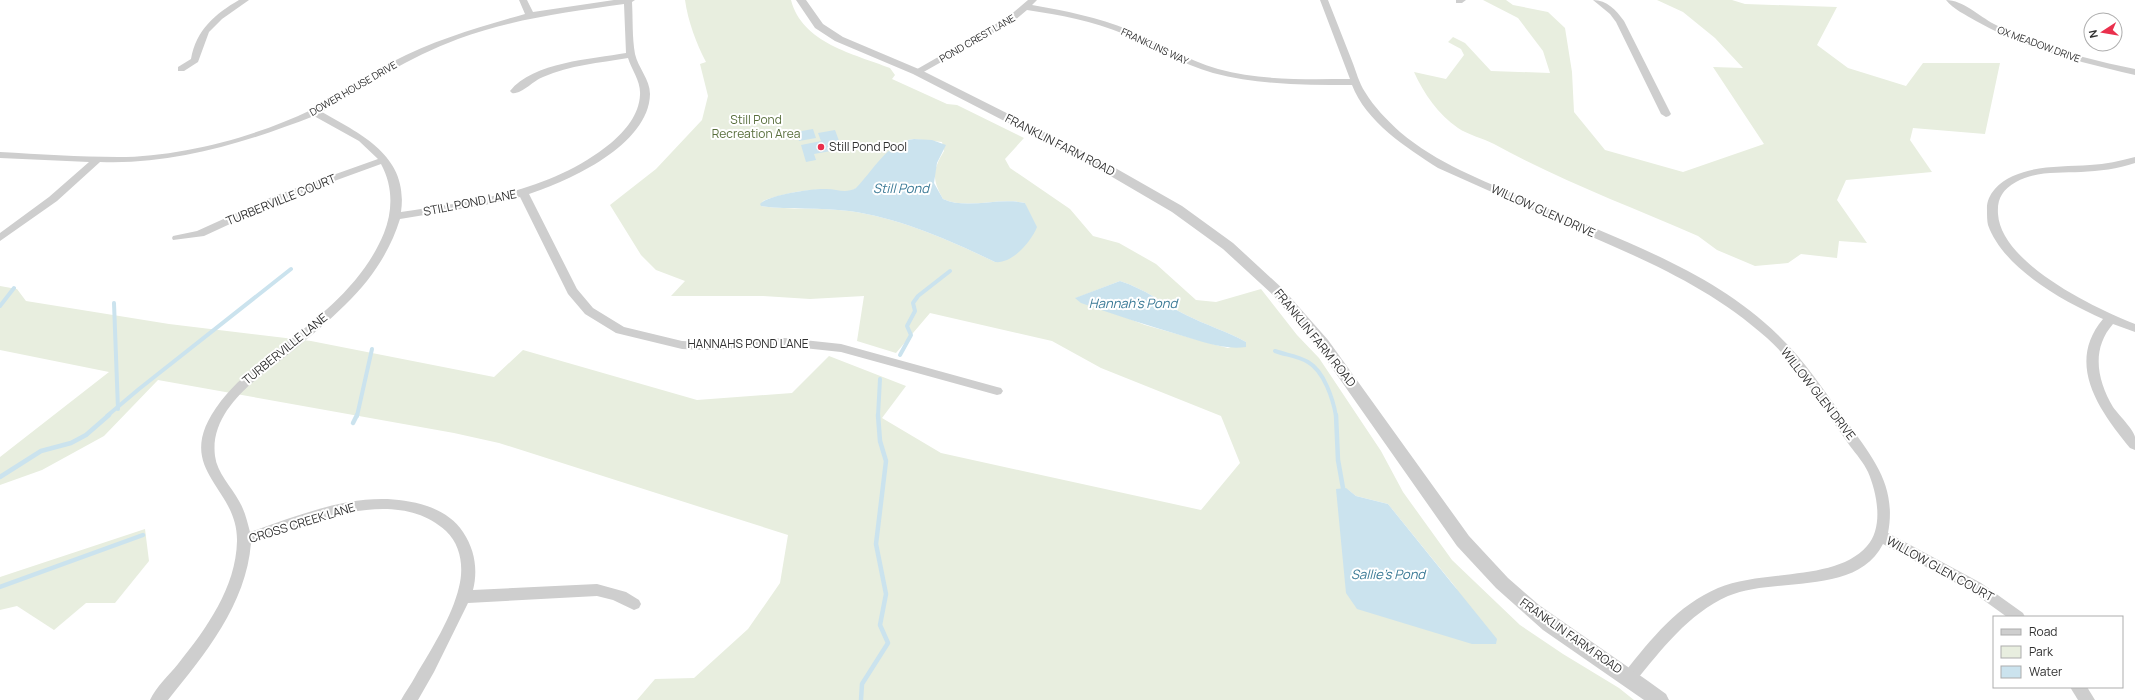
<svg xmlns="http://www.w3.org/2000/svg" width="2135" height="700" viewBox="0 0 2135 700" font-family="Manrope,sans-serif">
<rect width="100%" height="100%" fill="#fff"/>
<g fill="#e8eedf" fill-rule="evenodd">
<path d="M 685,0 L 791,0 C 802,43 854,54 890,68 L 895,75 L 892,79 L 947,104 L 957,105 L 1024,138 L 1005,159 L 1010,168 L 1070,209 L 1093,236 L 1119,243 L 1156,264 L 1196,300 L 1216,302 L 1261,289 L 1297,335 L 1319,358 L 1381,451 L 1403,492 L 1452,560 L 1520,625 L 1563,654 L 1619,688 L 1634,700 L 637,700 L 655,679 L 694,678 L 748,629 L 780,583 L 788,535 L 499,443 L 454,433 L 158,380 L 104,436 L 42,470 L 0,485 L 0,457 L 109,372 L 0,350 L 0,286 L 17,289 L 26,301 L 169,324 L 311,341 L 494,377 L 523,350 L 697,400 L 792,393 L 829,356 L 906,386 L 882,418 L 941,453 L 1201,510 L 1240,463 L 1221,416 L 1101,368 L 1052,341 L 930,313 L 896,353 L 857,341 L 864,296 L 810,299 L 763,296 L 671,296 L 685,281 L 656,270 L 641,255 L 610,205 L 656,169 L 702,120 L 708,96 L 700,64 L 706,62 C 696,43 688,21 685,0 ZM 914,139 L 942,142 L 944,151 C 932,171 932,179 943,199 C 967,210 998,197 1025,203 L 1026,207 L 995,262 C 949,240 900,218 849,211 C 820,207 790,210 761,206 L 763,201 C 778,195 797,191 813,190 C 827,188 843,196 855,189 C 878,175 885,141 914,139 ZM 1120,281 C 1145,289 1164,304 1186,315 C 1206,325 1226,331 1246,342 L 1228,348 L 1216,345 L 1145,325 L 1076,298 ZM 1346,488 L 1356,496 L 1388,504 L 1457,589 Z"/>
<path d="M 1483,0 L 1506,0 L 1513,5 L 1548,12 L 1565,28 L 1572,72 L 1574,112 L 1605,150 L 1683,172 L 1764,144 L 1713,67 L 1743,68 L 1715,38 L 1683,12 L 1657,0 L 1732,0 L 1745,4 L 1837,7 L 1817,45 L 1848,68 L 1906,86 L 1923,63 L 2000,63 L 1985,134 L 1913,128 L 1910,140 L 1932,172 L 1846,180 L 1837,200 L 1867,243 L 1839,241 L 1837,258 L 1801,254 L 1788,263 L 1755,266 L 1717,250 L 1698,236 C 1629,206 1559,180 1494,144 C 1483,138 1468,135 1458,128 C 1438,114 1424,94 1414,72 L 1446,79 L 1464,55 L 1461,49 L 1448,42 L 1453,37 L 1465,43 L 1491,71 L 1550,73 L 1543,51 L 1518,18 Z"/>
<path d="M 145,529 L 149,561 L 115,603 L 86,603 L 54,630 L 17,606 L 0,610 L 0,577 Z"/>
</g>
<g fill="#cbe3ee">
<path d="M 813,129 L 816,138 L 799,141 L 796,132 Z"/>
<path d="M 835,130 L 842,149 L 814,154 L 816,160 L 806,162 L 801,145 L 821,141 L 818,133 Z"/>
<path d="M 914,139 L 932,140 L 946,145 L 937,163 L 934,183 L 943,199 C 967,210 998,197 1025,203 L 1037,227 C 1031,242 1012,264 995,262 C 949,240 900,218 849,211 C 820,207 790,210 761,206 L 760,204 C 767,195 814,188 826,189 C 838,189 845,194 856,188 C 873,171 888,141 914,139 Z"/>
<path d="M 1120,281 C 1145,289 1164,304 1186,315 C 1206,325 1226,331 1246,342 L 1246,347 C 1224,350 1204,342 1183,336 C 1149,326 1115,315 1081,303 L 1075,298 Z"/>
<path d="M 1346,488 L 1356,496 L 1388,504 L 1497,639 L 1496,644 L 1472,644 L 1357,609 L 1346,593 L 1336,489 Z"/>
</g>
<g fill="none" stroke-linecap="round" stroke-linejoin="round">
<g stroke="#cbe3ee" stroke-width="4">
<path d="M 114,303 L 118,409"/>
<path d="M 0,306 L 14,288"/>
<path d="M 1275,351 C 1286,355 1298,356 1308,362 C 1324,371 1333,399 1336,416"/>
<path d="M 900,355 L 911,335 L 907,326 L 915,311 L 913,303 L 918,296 L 950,271"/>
<path d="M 107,416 L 139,389 L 291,269"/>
<path d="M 357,416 L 372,349"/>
<path d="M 878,416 L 880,379"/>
</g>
<g stroke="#cbe3ee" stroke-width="4.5">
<path d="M 1336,415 L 1338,460 L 1343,488"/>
<path d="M 353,423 L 357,415"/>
<path d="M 0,477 L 41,451 L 71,443 L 86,435 L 109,415"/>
<path d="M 0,587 L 143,535"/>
<path d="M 861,700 L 862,684 L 888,643 L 880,625 L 886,594 L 876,544 L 886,461 L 880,441 L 878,415"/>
</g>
<g fill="#cecece" fill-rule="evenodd">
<path d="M 239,0 L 249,0 L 222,19 L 209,32 L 198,62 L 184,71 L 178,71 L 178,67 L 191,59 C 196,30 215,14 239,0 Z"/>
<path d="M 519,0 L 527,0 L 533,12 L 614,0 L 635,0 L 632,2 C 633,19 632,37 635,54 C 638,68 650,79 650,94 C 649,145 569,181 529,194 L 577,289 L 593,308 L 624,327 L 682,341 L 706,342 L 785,338 L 841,344 L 997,387 L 1001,388 L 1003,391 L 1001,394 L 997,395 L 841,352 L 785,346 L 706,350 L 682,349 L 616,333 L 585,314 L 568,294 L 520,197 L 485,205 L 400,219 C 390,252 370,281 345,305 C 328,322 309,337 290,353 C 259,377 209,409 215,456 C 217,473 231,486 239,501 C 245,511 247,521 250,532 C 306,513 367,486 427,506 C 441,511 455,519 463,532 C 475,550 478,570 473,590 L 597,584 L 626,592 L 639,600 L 641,604 L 639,608 L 634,610 L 613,600 L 597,596 L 468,603 L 434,672 L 418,700 L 401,700 C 405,692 411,685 415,677 C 431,650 452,617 459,587 C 464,568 461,545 446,531 C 395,484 306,524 251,543 C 246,605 205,654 168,700 L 150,700 C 156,687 169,675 178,664 C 206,629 236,588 237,541 C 238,484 168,470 221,401 C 238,379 259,364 281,347 C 322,315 364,282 384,233 C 393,210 393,186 381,164 L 282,200 L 204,236 L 173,240 L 172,238 L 173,236 L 197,231 L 274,196 L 378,159 L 359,141 L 314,116 C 247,142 174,165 100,162 L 57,201 L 0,241 L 0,233 L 49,197 L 89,162 L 0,158 L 0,152 C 39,154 79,157 118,157 C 180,157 255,137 311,110 C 339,97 364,77 392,62 C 434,40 479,27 525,14 ZM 624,4 L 626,53 C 592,59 533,62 510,91 L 512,93 C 521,95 534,80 543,77 C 570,65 599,63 628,58 C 632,71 641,81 640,95 C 639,115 625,131 611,143 C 551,192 475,201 401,212 C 409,156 362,135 322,112 C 366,85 409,57 458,39 C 512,19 568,12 624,4 Z"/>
<path d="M 1028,0 L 1037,0 L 1032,5 C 1065,11 1098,17 1129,30 C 1159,42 1186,60 1218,69 C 1261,81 1306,79 1350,79 L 1320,0 L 1328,0 C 1336,20 1344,41 1352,61 C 1356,71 1359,83 1365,92 C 1374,107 1387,120 1400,132 C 1440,166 1490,183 1537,204 C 1620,240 1713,271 1778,335 C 1805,361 1825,392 1847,422 C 1873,458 1897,486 1888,533 L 1981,583 L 2023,613 L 2025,617 L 2007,617 L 1971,591 L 1883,544 C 1856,597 1775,576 1728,596 C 1688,614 1662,649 1635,682 L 1630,684 L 1625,682 L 1622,677 L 1625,672 C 1651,639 1678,605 1718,588 C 1762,569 1836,582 1867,546 C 1884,527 1877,493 1868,472 C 1864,463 1856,454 1850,446 C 1824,410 1800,368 1767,338 C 1712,289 1650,262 1583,233 C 1535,211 1487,190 1438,168 C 1407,148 1366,122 1352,85 C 1305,85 1259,85 1213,73 C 1182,64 1154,47 1124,34 C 1093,21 1060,15 1027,10 L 1014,21 L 920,74 L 917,75 L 912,72 L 1008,17 Z"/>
<path d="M 1456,0 L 1466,0 L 1462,3 L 1456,3 Z"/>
<path d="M 1593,0 C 1607,0 1616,10 1624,21 L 1671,114 L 1669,116 L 1666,117 L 1661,114 L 1616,22 L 1610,14 Z"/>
<path d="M 1946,0 C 1963,0 1979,16 1994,24 C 2038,47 2087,59 2135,69 L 2135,75 C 2080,62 2025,49 1976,21 C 1966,15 1953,9 1946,0 Z"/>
<path d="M 2135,157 L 2135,163 C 2118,169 2099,171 2081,172 C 2059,173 2035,171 2016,182 C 2002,190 1997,199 1998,214 C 2001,263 2094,308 2135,324 L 2135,332 L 2113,324 C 2091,349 2097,380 2113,407 C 2118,414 2134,430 2135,437 C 2135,441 2135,446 2135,450 L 2130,448 C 2100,411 2065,364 2103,319 C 2063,301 2004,269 1988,225 C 1987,221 1987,215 1987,210 C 1986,195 1999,182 2013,176 C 2037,165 2064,167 2090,165 C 2106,164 2120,161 2135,157 Z"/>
<path d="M 2070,687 L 2087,687 L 2095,700 L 2078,700 Z"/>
</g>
<path fill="#cecece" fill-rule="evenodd" d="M 796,0 L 806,0 L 823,24 L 843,37 L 921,70 L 1110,165 L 1182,206 L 1233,243 L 1283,289 L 1328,340 L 1469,536 L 1508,578 L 1539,605 L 1648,681 L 1666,694 L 1669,700 L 1644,700 L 1543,630 L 1496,588 L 1457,546 L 1318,348 L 1273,295 L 1223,249 L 1172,212 L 1102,171 L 913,74 L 835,41 L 815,28 Z"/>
</g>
<circle fill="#ea304d" stroke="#fff" stroke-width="1.5" cx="821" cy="147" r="4"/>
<g text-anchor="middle" stroke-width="4" stroke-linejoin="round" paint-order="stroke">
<g font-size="10" fill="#313131" stroke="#fff">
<text transform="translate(977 38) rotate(-30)" y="4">POND CREST LANE</text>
<text transform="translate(2039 44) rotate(20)" y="4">OX MEADOW DRIVE</text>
<text transform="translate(1155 46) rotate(25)" y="4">FRANKLINS WAY</text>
<text transform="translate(353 88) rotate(-30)" y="4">DOWER HOUSE DRIVE</text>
</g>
<g font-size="12" fill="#586e3c" stroke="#fff">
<text x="756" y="124">Still Pond<tspan x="756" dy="14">Recreation Area</tspan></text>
</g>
<g font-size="12" fill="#313131" stroke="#fff">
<text transform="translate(1060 145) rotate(27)" y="4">FRANKLIN FARM ROAD</text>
<text transform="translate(281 200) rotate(-22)" y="4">TURBERVILLE COURT</text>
<text transform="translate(470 203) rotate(-11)" y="4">STILL POND LANE</text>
<text transform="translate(1543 211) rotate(24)" y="4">WILLOW GLEN DRIVE</text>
<text transform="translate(1315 338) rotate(51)" y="4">FRANKLIN FARM ROAD</text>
<text x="748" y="348">HANNAHS POND LANE</text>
<text transform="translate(285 349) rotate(-39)" y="4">TURBERVILLE LANE</text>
<text transform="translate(1818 394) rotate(52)" y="4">WILLOW GLEN DRIVE</text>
<text transform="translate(302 523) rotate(-17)" y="4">CROSS CREEK LANE</text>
<text transform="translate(1940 569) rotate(29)" y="4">WILLOW GLEN COURT</text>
<text transform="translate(1571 636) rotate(35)" y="4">FRANKLIN FARM ROAD</text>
</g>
<g font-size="12" fill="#313131" stroke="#fff" text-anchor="start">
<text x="829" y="151">Still Pond Pool</text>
</g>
<g font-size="13" font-style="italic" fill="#3b7a96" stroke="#fff">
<text x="901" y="193">Still Pond</text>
<text x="1133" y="308">Hannah's Pond</text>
<text x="1388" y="579">Sallie's Pond</text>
</g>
</g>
<rect x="1993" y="616" width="130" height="72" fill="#ffffff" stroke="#adadad"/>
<rect x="2001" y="629" width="20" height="6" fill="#cecece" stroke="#adadad"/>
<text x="2029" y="636" font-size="12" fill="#313131">Road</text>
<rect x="2001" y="646" width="20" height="12" fill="#e8eedf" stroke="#adadad"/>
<text x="2029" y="656" font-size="12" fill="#313131">Park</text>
<rect x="2001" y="666" width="20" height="12" fill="#cbe3ee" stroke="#adadad"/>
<text x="2029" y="676" font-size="12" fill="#313131">Water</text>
<g transform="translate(2103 32) rotate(258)"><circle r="19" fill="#ffffff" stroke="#adadad"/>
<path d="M0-3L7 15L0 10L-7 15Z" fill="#ea304d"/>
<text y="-6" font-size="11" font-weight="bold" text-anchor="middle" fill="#313131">N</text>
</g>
</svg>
